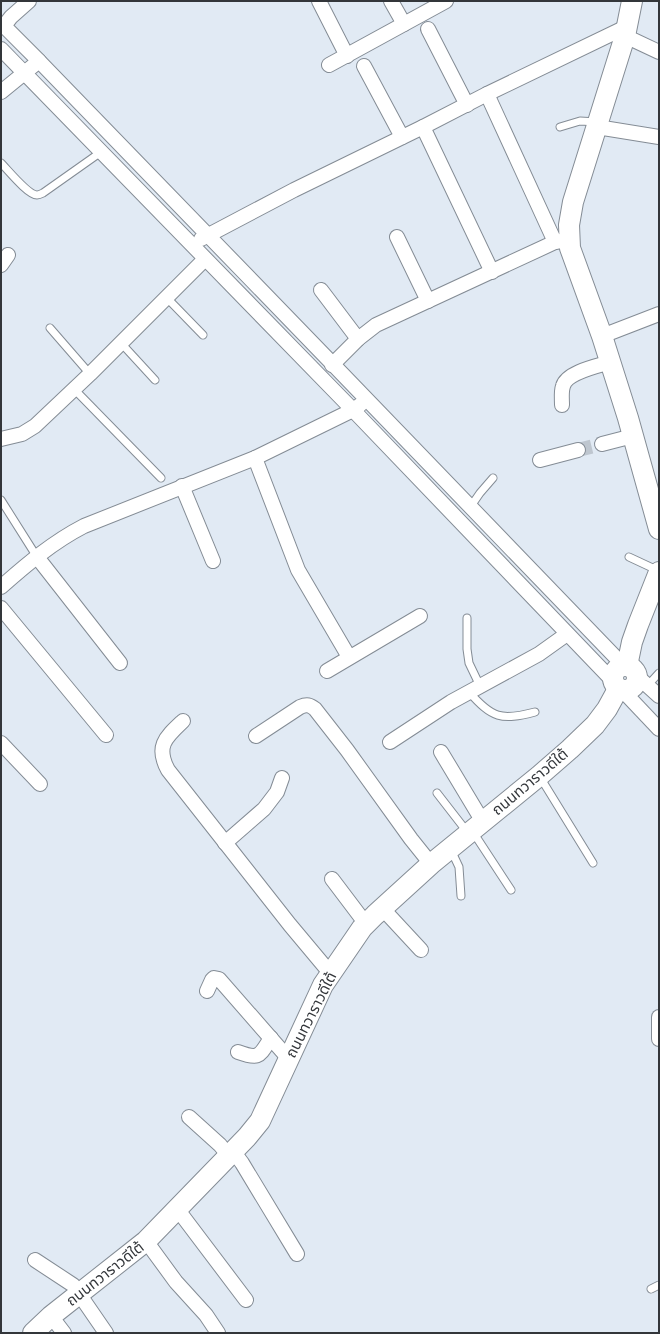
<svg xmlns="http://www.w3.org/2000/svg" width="660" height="1334" viewBox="0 0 660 1334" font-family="'Alegreya Sans','Noto Sans Thai',sans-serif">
<rect width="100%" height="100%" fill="#e1eaf4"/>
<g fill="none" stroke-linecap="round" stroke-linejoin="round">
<path stroke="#bec6cf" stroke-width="14" stroke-dasharray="14 7" stroke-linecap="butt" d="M 578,450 L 602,444"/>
<defs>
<g id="lane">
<path d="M 560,127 L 580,121 L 597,122"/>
<path d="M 1,163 C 8,170 28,195 37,195 C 39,195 41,194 43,193 L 101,152"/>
<path d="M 167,298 L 203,335"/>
<path d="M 50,328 L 90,374"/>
<path d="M 121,343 L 155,380"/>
<path d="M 74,389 L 161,478"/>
<path d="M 1,500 L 37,557"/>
<path d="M 471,506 L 480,493 L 493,478"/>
<path d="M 629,557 L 659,571"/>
<path d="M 467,618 L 467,649 L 469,663 L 480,686"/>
<path d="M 648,685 L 659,673"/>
<path d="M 469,692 C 492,718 501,721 535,712"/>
<path d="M 540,777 L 593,863"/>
<path d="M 437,793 L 468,833"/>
<path d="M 473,832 L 511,890"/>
<path d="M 451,850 L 459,867 L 461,896"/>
<path d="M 651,1289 L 659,1285"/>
</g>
<g id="street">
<path d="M 29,1 L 11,17 L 4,26 L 39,61"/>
<path d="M 319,1 L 347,56"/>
<path d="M 391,1 L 404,24"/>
<path d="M 428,29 L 467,105"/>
<path d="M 625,36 L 659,52"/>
<path d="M 1,49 L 353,410 L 612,680"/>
<path d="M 329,65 L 446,1"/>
<path d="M 364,66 L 402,137"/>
<path d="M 1,92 L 39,61 C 234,263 430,463 624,666"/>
<path d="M 487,94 L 555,242"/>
<path d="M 423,127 L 492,272"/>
<path d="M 597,127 L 659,137"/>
<path d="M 397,237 L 428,301"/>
<path d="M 201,239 L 294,190 L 423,127 L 487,94 L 626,27"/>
<path d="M 1,265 L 8,255"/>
<path d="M 321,290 L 358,339"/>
<path d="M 602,336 L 659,314"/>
<path d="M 332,365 L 358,339 L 376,325 L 555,242 L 568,240"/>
<path d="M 562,405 C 562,399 561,392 563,386 C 567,372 598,366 611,362"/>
<path d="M 1,439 L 22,434 L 35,426 L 90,374 L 205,259"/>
<path d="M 602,444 L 633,436"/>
<path d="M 255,458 L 298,570 L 349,657"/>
<path d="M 540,460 L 578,450"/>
<path d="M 182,486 L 213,561"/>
<path d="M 37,557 L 120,663"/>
<path d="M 1,587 C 27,564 53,542 84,526 L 255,458 L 353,410 L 360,405"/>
<path d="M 1,608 L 106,735"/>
<path d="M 327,671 L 420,616"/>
<path d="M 637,676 L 659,696"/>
<path d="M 623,691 L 659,729"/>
<path d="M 183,721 C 166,737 155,746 168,770 L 290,925 L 331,974"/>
<path d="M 256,736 L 300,707 C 307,704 310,705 315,709 L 347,750 L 411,839 L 431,864"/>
<path d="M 390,742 L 451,702 L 539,654 L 567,634"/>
<path d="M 1,743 L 40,784"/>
<path d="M 441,752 L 483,822"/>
<path d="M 225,843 L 264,809 L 277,792 L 282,778"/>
<path d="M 332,879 L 366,924"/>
<path d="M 382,908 L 421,950"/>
<path d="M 207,991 L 212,980 L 214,978 L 219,979 L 289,1059"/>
<path d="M 659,1017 L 659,1039"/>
<path d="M 238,1052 C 260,1060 259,1056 271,1038"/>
<path d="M 189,1117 L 220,1145 L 229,1156"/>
<path d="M 233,1151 L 242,1163 L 297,1254"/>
<path d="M 178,1210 L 246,1300"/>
<path d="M 146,1241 L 176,1282 L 206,1315 L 218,1333"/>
<path d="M 35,1260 L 73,1285 L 106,1333"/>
<path d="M 51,1316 L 64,1333"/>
</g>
<g id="secondary">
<path d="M 632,1 L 625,36 L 573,202 L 569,225 L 570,248 L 602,336 L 628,418 L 659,529"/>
<circle cx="625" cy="678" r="12"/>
<path d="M 627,666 L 632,642 L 638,625 L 659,572"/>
<path d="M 33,1333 L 51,1316 L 146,1241 L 247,1137 L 260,1121 L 323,985 L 362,928 L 375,915 L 431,864 L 539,776 L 570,749 L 595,725 L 607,709 L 618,689"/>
</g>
</defs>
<use href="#lane" stroke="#848c95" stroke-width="9"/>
<use href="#street" stroke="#848c95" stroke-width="16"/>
<use href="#secondary" stroke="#848c95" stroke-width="22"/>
<use href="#lane" stroke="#fff" stroke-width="7"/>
<use href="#street" stroke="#fff" stroke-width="14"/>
<use href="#secondary" stroke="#fff" stroke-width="20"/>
</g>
<g text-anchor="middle" stroke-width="3" stroke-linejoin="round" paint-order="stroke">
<g font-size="15" fill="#33363a" stroke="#fff">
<text transform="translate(530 782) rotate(-40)" y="5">ถนนทวาราวดีใต้</text>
<text transform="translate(311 1015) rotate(-63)" y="5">ถนนทวาราวดีใต้</text>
<text transform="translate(105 1274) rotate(-38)" y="5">ถนนทวาราวดีใต้</text>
</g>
</g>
<rect width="660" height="1334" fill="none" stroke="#33363a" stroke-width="4"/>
</svg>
